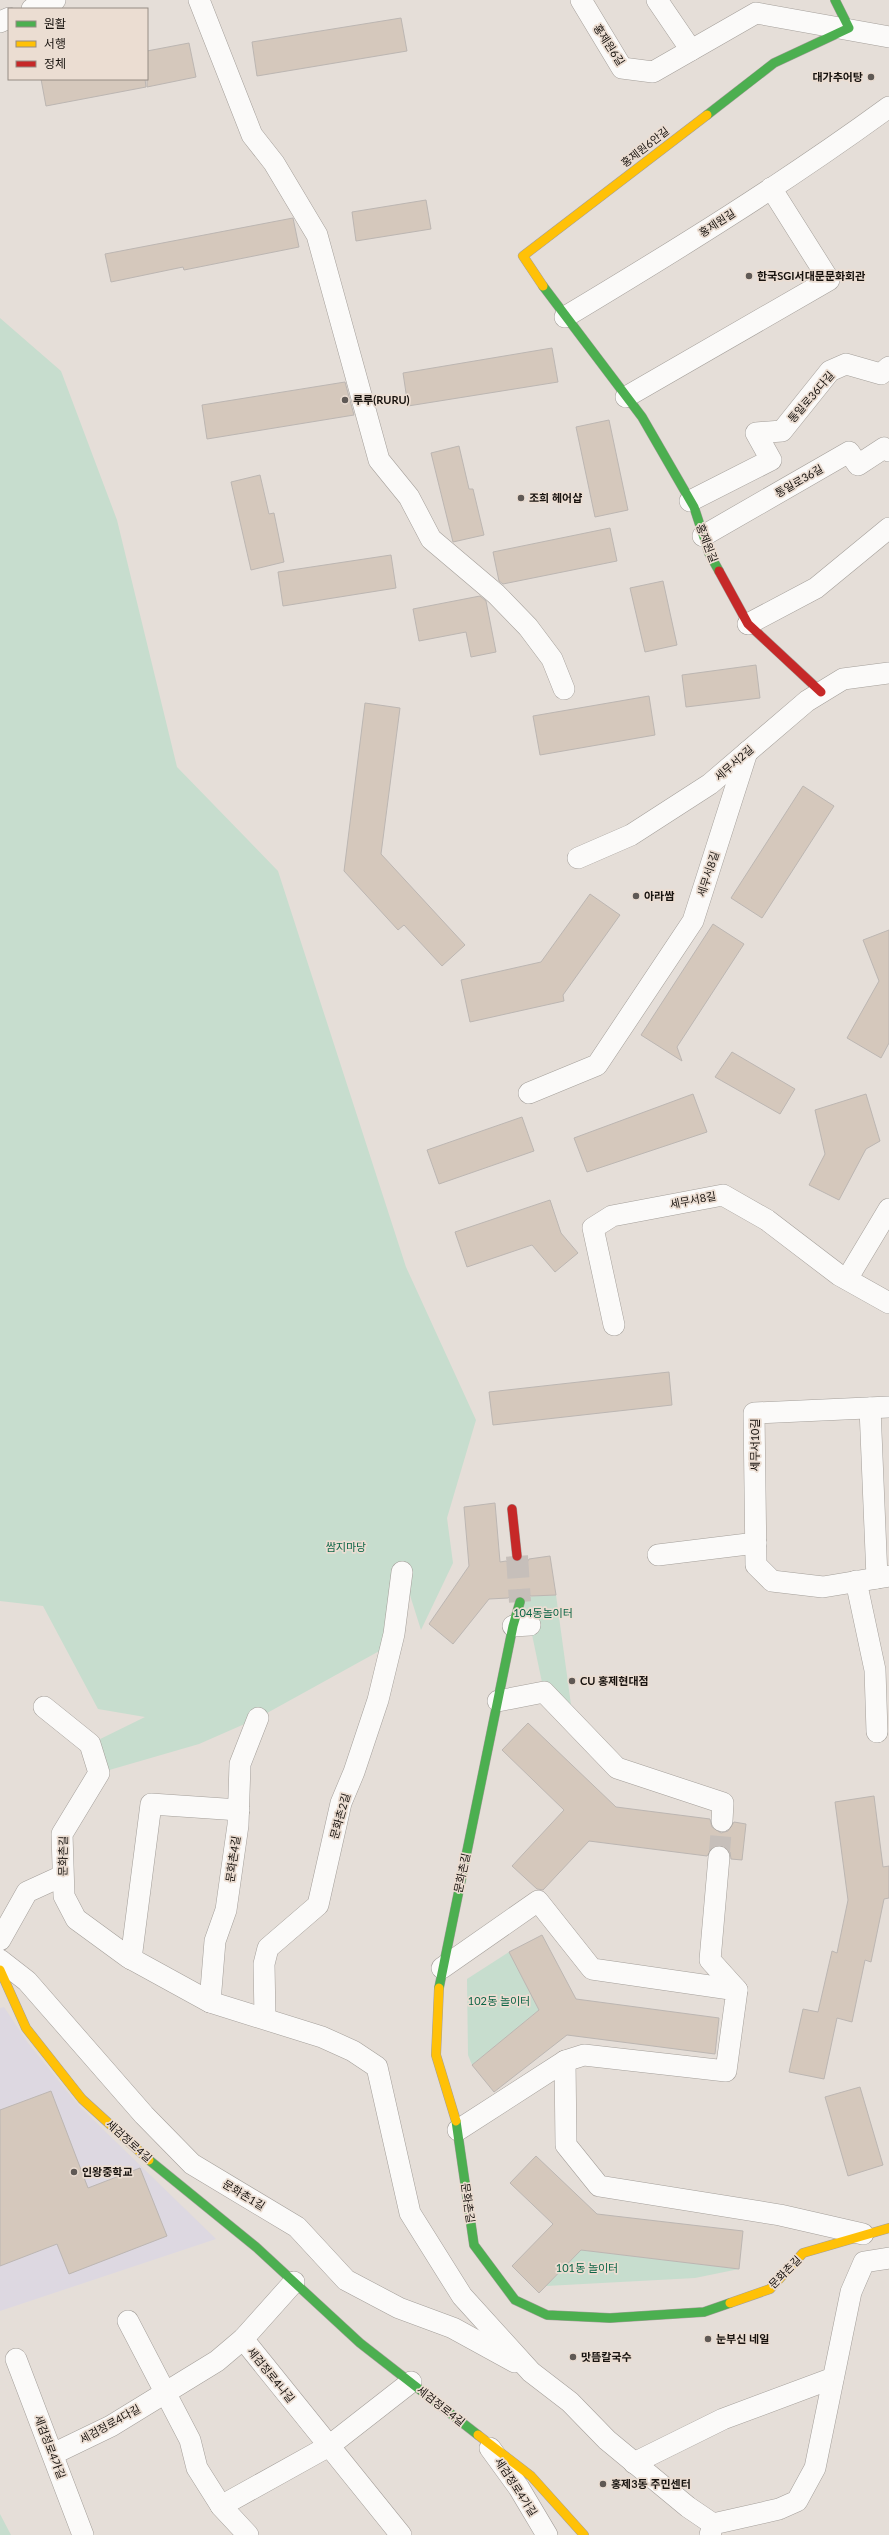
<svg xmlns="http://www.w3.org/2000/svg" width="889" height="2535" viewBox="0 0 889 2535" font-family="Lato,'Noto Sans KR',sans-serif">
	<rect width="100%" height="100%" fill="#e5ded8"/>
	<path fill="#ddd8e1" d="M4,2007L28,2043L79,2106L216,2239L0,2311V2008Z"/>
	<g fill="#c7ddce">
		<path d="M0,318L61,371L117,520L177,767L278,871L406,1267L476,1420L447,1518L453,1563L421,1630L403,1573L392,1644L258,1718L199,1744L99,1773L90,1744L145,1717L98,1709L43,1606L0,1601Z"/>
		<path d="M556,1595L572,1712L544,1692L530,1625L521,1597Z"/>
		<path d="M509,1952L539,2010L472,2065L468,2055L467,1979Z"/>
		<path d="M581,2250L739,2269L695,2278L546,2286Z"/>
		<path d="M0,2514L11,2535H0Z"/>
	</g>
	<g fill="#d5c8bc" stroke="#bcb6b2">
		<path d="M401,18L407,51L257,76L252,42Z"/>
		<path d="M189,43L196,77L147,87V51Z"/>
		<path d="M41,79H145L146,87L46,106Z"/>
		<path d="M426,200L431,229L356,241L352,212Z"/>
		<path d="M293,218L299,247L184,270L183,267L111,282L105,254Z"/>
		<path d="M552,348L558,382L408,406L403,373Z"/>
		<path d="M345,382L354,415L207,439L202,405Z"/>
		<path d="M609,420L628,510L595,517L576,427Z"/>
		<path d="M459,446L469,489H473L484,535L453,542L431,453Z"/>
		<path d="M260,475L269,514L274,513L284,562L251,570L231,482Z"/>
		<path d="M610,528L617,561L503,584L499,581L493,552Z"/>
		<path d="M391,555L396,588L283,606L278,572Z"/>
		<path d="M663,581L677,645L645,652L630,588Z"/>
		<path d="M480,596L486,601L496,652L471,657L466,632L419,641L413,609Z"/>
		<path d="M756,665L760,698L686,707L682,675Z"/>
		<path d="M649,696L655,735L540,755L533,716Z"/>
		<path d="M365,703L400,708L381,854L465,945L442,966L404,925L398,930L344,871Z"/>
		<path d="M803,786L834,806L762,918L731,898Z"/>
		<path d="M590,894L620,915L563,995L564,1001L470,1022L461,980L541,962Z"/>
		<path d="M713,924L744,944L677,1047L682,1061L641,1035Z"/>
		<path d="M889,930V1043L881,1058L847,1038L879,981L863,940Z"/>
		<path d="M732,1052L795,1089L780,1114L715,1077Z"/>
		<path d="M693,1094L707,1132L587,1172L574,1138Z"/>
		<path d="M866,1094L880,1141L866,1149L839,1200L809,1185L825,1154L815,1110Z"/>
		<path d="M522,1117L534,1151L439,1184L427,1150Z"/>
		<path d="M550,1200L561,1233L578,1253L555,1272L532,1245L467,1267L455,1232Z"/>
		<path d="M669,1372L672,1405L493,1425L489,1392Z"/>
		<path d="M495,1503L500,1562L506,1561L512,1567L519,1568L525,1566L529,1559L550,1556L556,1595L531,1596L524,1590H517L508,1598L489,1599L453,1644L429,1624L469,1566L464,1507Z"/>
		<path d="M528,1723L616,1807L710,1819L712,1827L721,1833L728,1831L734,1822L746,1824L742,1860L731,1859L730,1852L720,1845L714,1846L707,1856L589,1841L543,1890L537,1889L512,1866L564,1810L502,1750Z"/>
		<path d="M874,1796L883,1867L889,1866V1898L884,1899L871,1962L865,1960L852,2022L837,2018L824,2079L789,2072L803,2009L818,2012L832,1951L837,1953L848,1900L835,1802Z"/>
		<path d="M542,1935L576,1999L719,2018L715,2054L567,2035L494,2092L472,2065L539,2010L509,1952Z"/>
		<path d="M860,2087L883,2165L848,2176L825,2097Z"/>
		<path d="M51,2091L88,2188L140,2168L167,2236L69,2274L57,2244L0,2266V2110Z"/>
		<path d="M536,2156L597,2214L743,2231L739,2269L581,2250L539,2293L512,2266L553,2224L510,2183Z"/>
	</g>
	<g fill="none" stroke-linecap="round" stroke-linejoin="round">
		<path stroke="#c6bfba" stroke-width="21" stroke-dasharray="21 10" stroke-linecap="butt" d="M719,1857L722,1821"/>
		<path stroke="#c6bfba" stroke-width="22" stroke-dasharray="22 11" stroke-linecap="butt" d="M517,1556L520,1602"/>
		<g stroke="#a49f9a" stroke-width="22">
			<g id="street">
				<path d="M199,0L252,135L274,163L317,235L379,460L409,497L431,539L496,594L528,627L552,659L564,689"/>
				<path d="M581,0L622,68L653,72L756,13L889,37"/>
				<path d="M657,0L691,50"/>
				<path d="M32,9L55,0"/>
				<path d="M0,22L9,18"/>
				<path d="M565,317C675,251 785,183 889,107"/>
				<path d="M626,397L829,280L771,188"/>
				<path d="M690,501L771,460L756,433L782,431L830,371L846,364L881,374L889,367"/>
				<path d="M703,536L849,452L858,465L884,448L889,451"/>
				<path d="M748,624L816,588L889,528"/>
				<path d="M578,858L631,835L710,784L807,701L843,679L889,673"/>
				<path d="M529,1093L597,1065L693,921L747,752"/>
				<path d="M847,1279L889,1209"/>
				<path d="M614,1325L593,1228L612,1216L723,1195L767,1220L839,1275L889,1303"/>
				<path d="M889,1407L754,1413L756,1565L772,1581L823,1587L889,1576"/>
				<path d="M870,1408L877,1578"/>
				<path d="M658,1555L756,1543"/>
				<path d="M856,1581L875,1670L877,1732"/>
				<path d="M513,1626L530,1625"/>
				<path d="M498,1701L544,1692L617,1768L723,1803L722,1821"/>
				<path d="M44,1707L90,1744L99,1773L62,1834L64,1896L76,1919L128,1957L210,2002L322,2037L353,2051L377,2067L410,2213L462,2296L531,2372L570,2402L607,2440L688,2507L713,2524"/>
				<path d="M719,1857L710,1960L737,1990"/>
				<path d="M0,1940L27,1892L62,1876"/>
				<path d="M131,1959L151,1804L239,1810"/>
				<path d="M0,1960L27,1981L144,2115L192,2164L297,2227L346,2280L399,2308L453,2328L515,2362"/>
				<path d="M442,1968L538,1901L592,1969L737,1990L726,2071L584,2055L565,2061"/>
				<path d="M210,2002L215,1941L226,1910L238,1825L240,1764L258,1718"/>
				<path d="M265,2018L264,1964L268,1948L318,1905L341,1803L354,1772L378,1700L394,1634L402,1572"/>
				<path d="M458,2130L565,2061L566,2145L599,2186L780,2215L863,2234"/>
				<path d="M128,2321L190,2440L197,2468L221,2506L248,2535"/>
				<path d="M243,2339L401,2535"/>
				<path d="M16,2359L83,2535"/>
				<path d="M490,2448L519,2488L547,2535"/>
				<path d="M53,2454L111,2426L217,2361L243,2339L294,2282"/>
				<path d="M634,2463L723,2419L833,2378"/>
				<path d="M221,2506L329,2446L411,2382"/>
				<path d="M710,2535L713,2524L779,2509L797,2501L815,2468L851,2292L864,2262L889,2258"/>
			</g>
		</g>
		<g stroke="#a49f9a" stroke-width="10">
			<g id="fast">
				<path d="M707,115L774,63L849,28L835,0"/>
				<path d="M543,286L642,417L694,507L709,553L719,571"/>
				<path d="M439,1988L513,1626L520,1602"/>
				<path d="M456,2121L474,2245L515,2300L547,2315L610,2318L704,2312L730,2303"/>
				<path d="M149,2160L256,2247L360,2343L478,2435"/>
			</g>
		</g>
		<g stroke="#a49f9a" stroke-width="10">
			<g id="slow">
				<path d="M543,286L523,256L707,115"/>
				<path d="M0,1970L26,2028L82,2099L149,2160"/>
				<path d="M439,1988L436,2055L456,2121"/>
				<path d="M730,2303L770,2289L803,2253L889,2228"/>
				<path d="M478,2435L531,2476L584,2535"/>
			</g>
		</g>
		<g stroke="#a49f9a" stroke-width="10">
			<g id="jam">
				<path d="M719,571L748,624L821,692"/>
				<path d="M512,1509L517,1556"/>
			</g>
		</g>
		<use href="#street" stroke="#fbfaf9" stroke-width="21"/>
		<use href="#fast" stroke="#4caf50" stroke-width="9"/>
		<use href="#slow" stroke="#ffc107" stroke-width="9"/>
		<use href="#jam" stroke="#c62828" stroke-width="9"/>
	</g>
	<g fill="#5f5955" stroke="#ebddd2" stroke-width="1.5">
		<circle cx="871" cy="77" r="4"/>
		<circle cx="749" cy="276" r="4"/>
		<circle cx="345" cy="400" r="4"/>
		<circle cx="521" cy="498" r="4"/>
		<circle cx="636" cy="896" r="4"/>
		<circle cx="572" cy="1681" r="4"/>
		<circle cx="74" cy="2172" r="4"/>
		<circle cx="708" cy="2339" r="4"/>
		<circle cx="573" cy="2357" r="4"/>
		<circle cx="603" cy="2484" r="4"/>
	</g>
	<g text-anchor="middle" stroke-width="3.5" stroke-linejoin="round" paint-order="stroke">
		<g font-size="11" fill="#17120e" stroke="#ebddd2">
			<text transform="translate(609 45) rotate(57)" y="4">홍제원6길</text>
			<text transform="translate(645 147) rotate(-38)" y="4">홍제원6안길</text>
			<text transform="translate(717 223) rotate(-33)" y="4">홍제원길</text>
			<text transform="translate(811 397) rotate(-49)" y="4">통일로36다길</text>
			<text transform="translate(799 481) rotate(-30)" y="4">통일로36길</text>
			<text transform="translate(707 543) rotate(69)" y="4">홍제원길</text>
			<text transform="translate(734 763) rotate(-41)" y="4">세무서2길</text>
			<text transform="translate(708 874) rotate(-72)" y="4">세무서8길</text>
			<text transform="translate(693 1200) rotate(-11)" y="4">세무서8길</text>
			<text transform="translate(755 1445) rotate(-90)" y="4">세무서10길</text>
			<text transform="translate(340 1816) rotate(-74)" y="4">문화촌2길</text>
			<text transform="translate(63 1856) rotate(-89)" y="4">문화촌길</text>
			<text transform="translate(233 1859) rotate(-82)" y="4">문화촌4길</text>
			<text transform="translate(462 1873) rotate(-78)" y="4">문화촌길</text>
			<text transform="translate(129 2141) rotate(42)" y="4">세검정로4길</text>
			<text transform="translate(244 2195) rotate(31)" y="4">문화촌1길</text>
			<text transform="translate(468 2203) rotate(82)" y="4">문화촌길</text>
			<text transform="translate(785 2272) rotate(-45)" y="4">문화촌길</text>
			<text transform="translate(271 2375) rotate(51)" y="4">세검정로4나길</text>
			<text transform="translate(441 2406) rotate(38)" y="4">세검정로4길</text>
			<text transform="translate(110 2424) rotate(-29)" y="4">세검정로4다길</text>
			<text transform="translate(50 2447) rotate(69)" y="4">세검정로4가길</text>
			<text transform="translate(516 2487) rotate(57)" y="4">세검정로4가길</text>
		</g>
		<g font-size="11" font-weight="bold" fill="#17120e" stroke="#ebddd2" text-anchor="start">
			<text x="863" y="81" text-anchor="end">대가추어탕</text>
			<text x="757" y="280">한국SGI서대문문화회관</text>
			<text x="353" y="404">루루(RURU)</text>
			<text x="529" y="502">조희 헤어샵</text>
			<text x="644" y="900">아라쌈</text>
			<text x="580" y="1685">CU 홍제현대점</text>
			<text x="82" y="2176">인왕중학교</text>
			<text x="716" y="2343">눈부신 네일</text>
			<text x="581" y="2361">맛뜸칼국수</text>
			<text x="611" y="2488">홍제3동 주민센터</text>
		</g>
		<g font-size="11" fill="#0c6546" stroke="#ebddd2">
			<text x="346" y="1551">쌈지마당</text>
			<text x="543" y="1617">104동놀이터</text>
			<text x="499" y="2005">102동 놀이터</text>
			<text x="587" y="2272">101동 놀이터</text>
		</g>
	</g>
	<rect x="8" y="8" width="140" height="72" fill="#ebddd2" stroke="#968c84"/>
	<rect x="16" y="21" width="20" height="6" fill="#4caf50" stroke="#968c84"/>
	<text x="44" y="28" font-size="12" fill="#17120e">원활</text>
	<rect x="16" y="41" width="20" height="6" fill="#ffc107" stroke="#968c84"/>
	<text x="44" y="48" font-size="12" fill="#17120e">서행</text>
	<rect x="16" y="61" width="20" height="6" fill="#c62828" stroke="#968c84"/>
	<text x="44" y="68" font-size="12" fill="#17120e">정체</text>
</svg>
